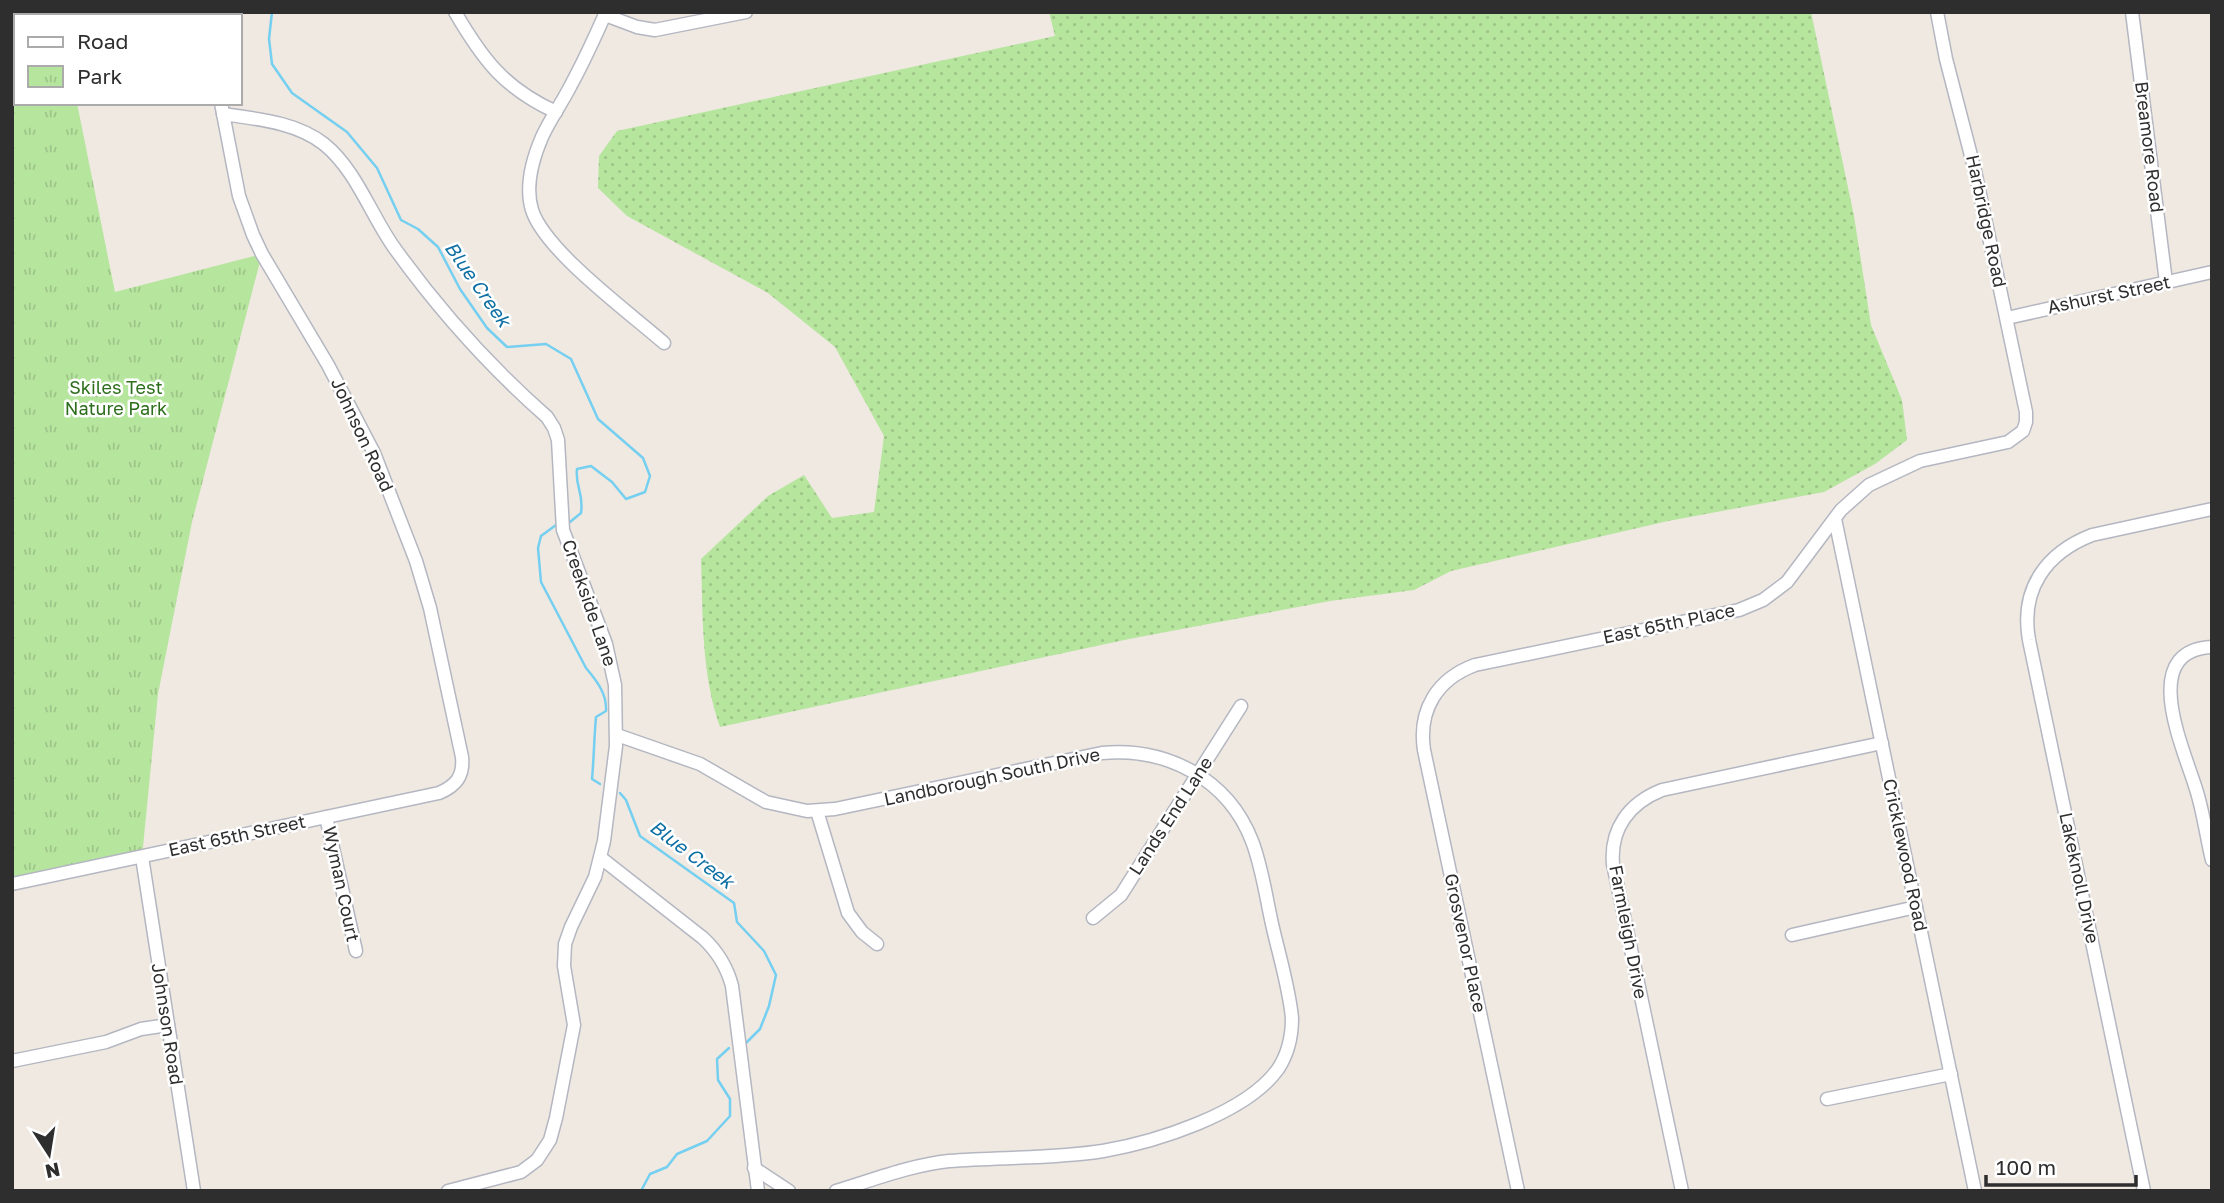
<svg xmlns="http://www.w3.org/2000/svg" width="2224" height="1203" viewBox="0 0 2224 1203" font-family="'Golos Text',sans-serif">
	<defs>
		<pattern id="grass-dots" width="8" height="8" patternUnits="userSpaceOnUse" patternTransform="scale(1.75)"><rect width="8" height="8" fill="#b6e59e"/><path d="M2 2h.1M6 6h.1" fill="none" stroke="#9dc588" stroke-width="1.8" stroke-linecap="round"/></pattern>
		<pattern id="park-tufts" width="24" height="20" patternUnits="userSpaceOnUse" patternTransform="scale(1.75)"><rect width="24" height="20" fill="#b6e59e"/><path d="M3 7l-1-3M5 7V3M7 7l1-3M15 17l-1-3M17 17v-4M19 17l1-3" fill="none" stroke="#9dc588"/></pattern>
	</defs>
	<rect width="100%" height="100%" fill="#efe9e1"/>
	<path fill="url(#grass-dots)" d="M1049,12H1811L1854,216L1871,325L1902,400L1907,440L1875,464L1824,492L1668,521L1451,571L1414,590L1330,601L1129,639L720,727C701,673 703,615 701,559L768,496L804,475L832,518L874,512L884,436L835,347L768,293L627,216L598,188L599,156L617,131L1055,36Z"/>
	<path fill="url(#park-tufts)" d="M12,12H59L60,16H16V103H77L115,292L262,254L192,522L158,694L142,857L12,884Z"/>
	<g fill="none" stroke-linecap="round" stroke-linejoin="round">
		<g stroke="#75cff0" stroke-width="2.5">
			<path d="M272,12L269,39L272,64L292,93L347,132L377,168L401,220L418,229L438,247L460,289L487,328L507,347L546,344L571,359L598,419L643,458L650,476L645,492L626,499L612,482L591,466L577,469C575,488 584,492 581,513L570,522"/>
			<path d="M556,525L541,536L538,548L541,582L586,668C597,681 607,694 606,711L596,717C594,738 594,758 592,779L600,784"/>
			<path d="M620,793L626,800L640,836L734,903L737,922L764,951L776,975L769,1006L760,1029L746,1043"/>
			<path d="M641,1191L650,1174L667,1167L677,1154L707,1141L730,1116V1099L718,1080L717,1059L729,1048"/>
		</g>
		<g stroke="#b4b7c1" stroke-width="15">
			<g id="minor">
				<path d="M201,12L202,16"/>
				<path d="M455,12C483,60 504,88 556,112"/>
				<path d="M606,12C595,37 584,61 571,85C562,103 550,119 542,137C533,158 525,187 532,210C545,251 630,313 664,343"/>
				<path d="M2132,12L2166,282"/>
				<path d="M605,15L637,27L655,30L746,12"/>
				<path d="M223,114C257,119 296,122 324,144C356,170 370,213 393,246C438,309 489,366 547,417L554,428L558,440L563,530L606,644L615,685L616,746L604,841L595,877L571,927L565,944L564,966L574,1025L556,1118L550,1140L537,1160L521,1172L448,1191"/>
				<path d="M2007,318L2212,272"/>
				<path d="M1835,519L1975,1191"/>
				<path d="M2212,647C2138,650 2183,747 2195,786C2203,809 2206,835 2212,860"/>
				<path d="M617,735L700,764L766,802L807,811L835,809L1102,753C1167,747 1228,779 1252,841C1262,867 1266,897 1272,924C1279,955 1289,987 1292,1018C1292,1036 1288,1054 1278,1069C1246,1114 1155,1142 1103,1151C1052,1159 1000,1157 949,1161C911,1165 873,1180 836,1191"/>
				<path d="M817,811L848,913L862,932L877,944"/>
				<path d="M326,817L356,951"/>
				<path d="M142,857L194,1191"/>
				<path d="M601,858L703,938C718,952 727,967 732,986L758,1191"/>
				<path d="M12,884L439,793C456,786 464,776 462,757L430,608L416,561L374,453L328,365L262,254L253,235L239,196L221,103"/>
				<path d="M1093,918L1121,895L1241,706"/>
				<path d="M1792,935L1916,907"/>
				<path d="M12,1061L106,1042L141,1029L168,1025"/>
				<path d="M1827,1099L1951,1074"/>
				<path d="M754,1168L789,1191"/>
				<path d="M1518,1191L1424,750C1418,710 1437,679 1475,665L1739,610L1763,600L1787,582L1841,510L1869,485L1920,461L2008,442L2023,431L2026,422V412L1975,171L1946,59L1937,12"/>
				<path d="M1682,1191L1613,864C1610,829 1629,803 1662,790L1882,743"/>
				<path d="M2144,1191L2029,640C2020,589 2046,553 2092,535L2212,509"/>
			</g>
		</g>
		<use href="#minor" stroke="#fff" stroke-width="12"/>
	</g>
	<g text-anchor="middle" stroke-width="5" stroke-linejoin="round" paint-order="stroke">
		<g font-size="18" fill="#2e2e2e" stroke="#fff">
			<text transform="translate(2149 147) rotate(83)" y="6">Breamore Road</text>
			<text transform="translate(1986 221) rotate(78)" y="6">Harbridge Road</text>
			<text transform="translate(2109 295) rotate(-12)" y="6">Ashurst Street</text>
			<text transform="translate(362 435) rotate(65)" y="6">Johnson Road</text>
			<text transform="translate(589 603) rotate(71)" y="6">Creekside Lane</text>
			<text transform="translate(1669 624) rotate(-12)" y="6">East 65th Place</text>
			<text transform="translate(992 777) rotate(-12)" y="6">Landborough South Drive</text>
			<text transform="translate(1171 816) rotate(-57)" y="6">Lands End Lane</text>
			<text transform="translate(237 836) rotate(-12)" y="6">East 65th Street</text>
			<text transform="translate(1905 855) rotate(78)" y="6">Cricklewood Road</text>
			<text transform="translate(2079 878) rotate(78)" y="6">Lakeknoll Drive</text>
			<text transform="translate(341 884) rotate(78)" y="6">Wyman Court</text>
			<text transform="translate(1628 932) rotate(79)" y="6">Farmleigh Drive</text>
			<text transform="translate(1465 943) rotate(78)" y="6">Grosvenor Place</text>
			<text transform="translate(167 1024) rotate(81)" y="6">Johnson Road</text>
		</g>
		<g font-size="18" fill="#2c6e1b" stroke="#fff">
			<text x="116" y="394">Skiles Test<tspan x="116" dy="21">Nature Park</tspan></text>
		</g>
		<g font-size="19" font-style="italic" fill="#0d6fa3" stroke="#fff">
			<text transform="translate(478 284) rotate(55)" y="7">Blue Creek</text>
			<text transform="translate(692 854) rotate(37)" y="7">Blue Creek</text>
		</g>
	</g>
	<rect width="2224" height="1203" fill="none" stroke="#2e2e2e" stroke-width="28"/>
	<rect x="14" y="14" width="228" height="91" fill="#ffffff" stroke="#ababab" stroke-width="2"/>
	<rect x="28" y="37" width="35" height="10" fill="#ffffff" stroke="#ababab" stroke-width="2"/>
	<text x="77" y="49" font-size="21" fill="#2e2e2e">Road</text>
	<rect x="28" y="66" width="35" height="21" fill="url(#park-tufts)" stroke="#ababab" stroke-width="2"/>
	<text x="77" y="84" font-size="21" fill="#2e2e2e">Park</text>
	<g transform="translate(49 1154) rotate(168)" stroke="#ffffff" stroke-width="5" paint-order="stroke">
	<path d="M0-5L12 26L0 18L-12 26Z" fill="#2e2e2e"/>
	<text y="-10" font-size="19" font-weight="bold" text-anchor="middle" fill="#2e2e2e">N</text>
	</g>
	<path d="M1986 1175v10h150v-10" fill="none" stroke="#2e2e2e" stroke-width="3.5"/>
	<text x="1996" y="1175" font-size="21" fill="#2e2e2e" stroke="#ffffff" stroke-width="5" paint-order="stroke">100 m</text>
</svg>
